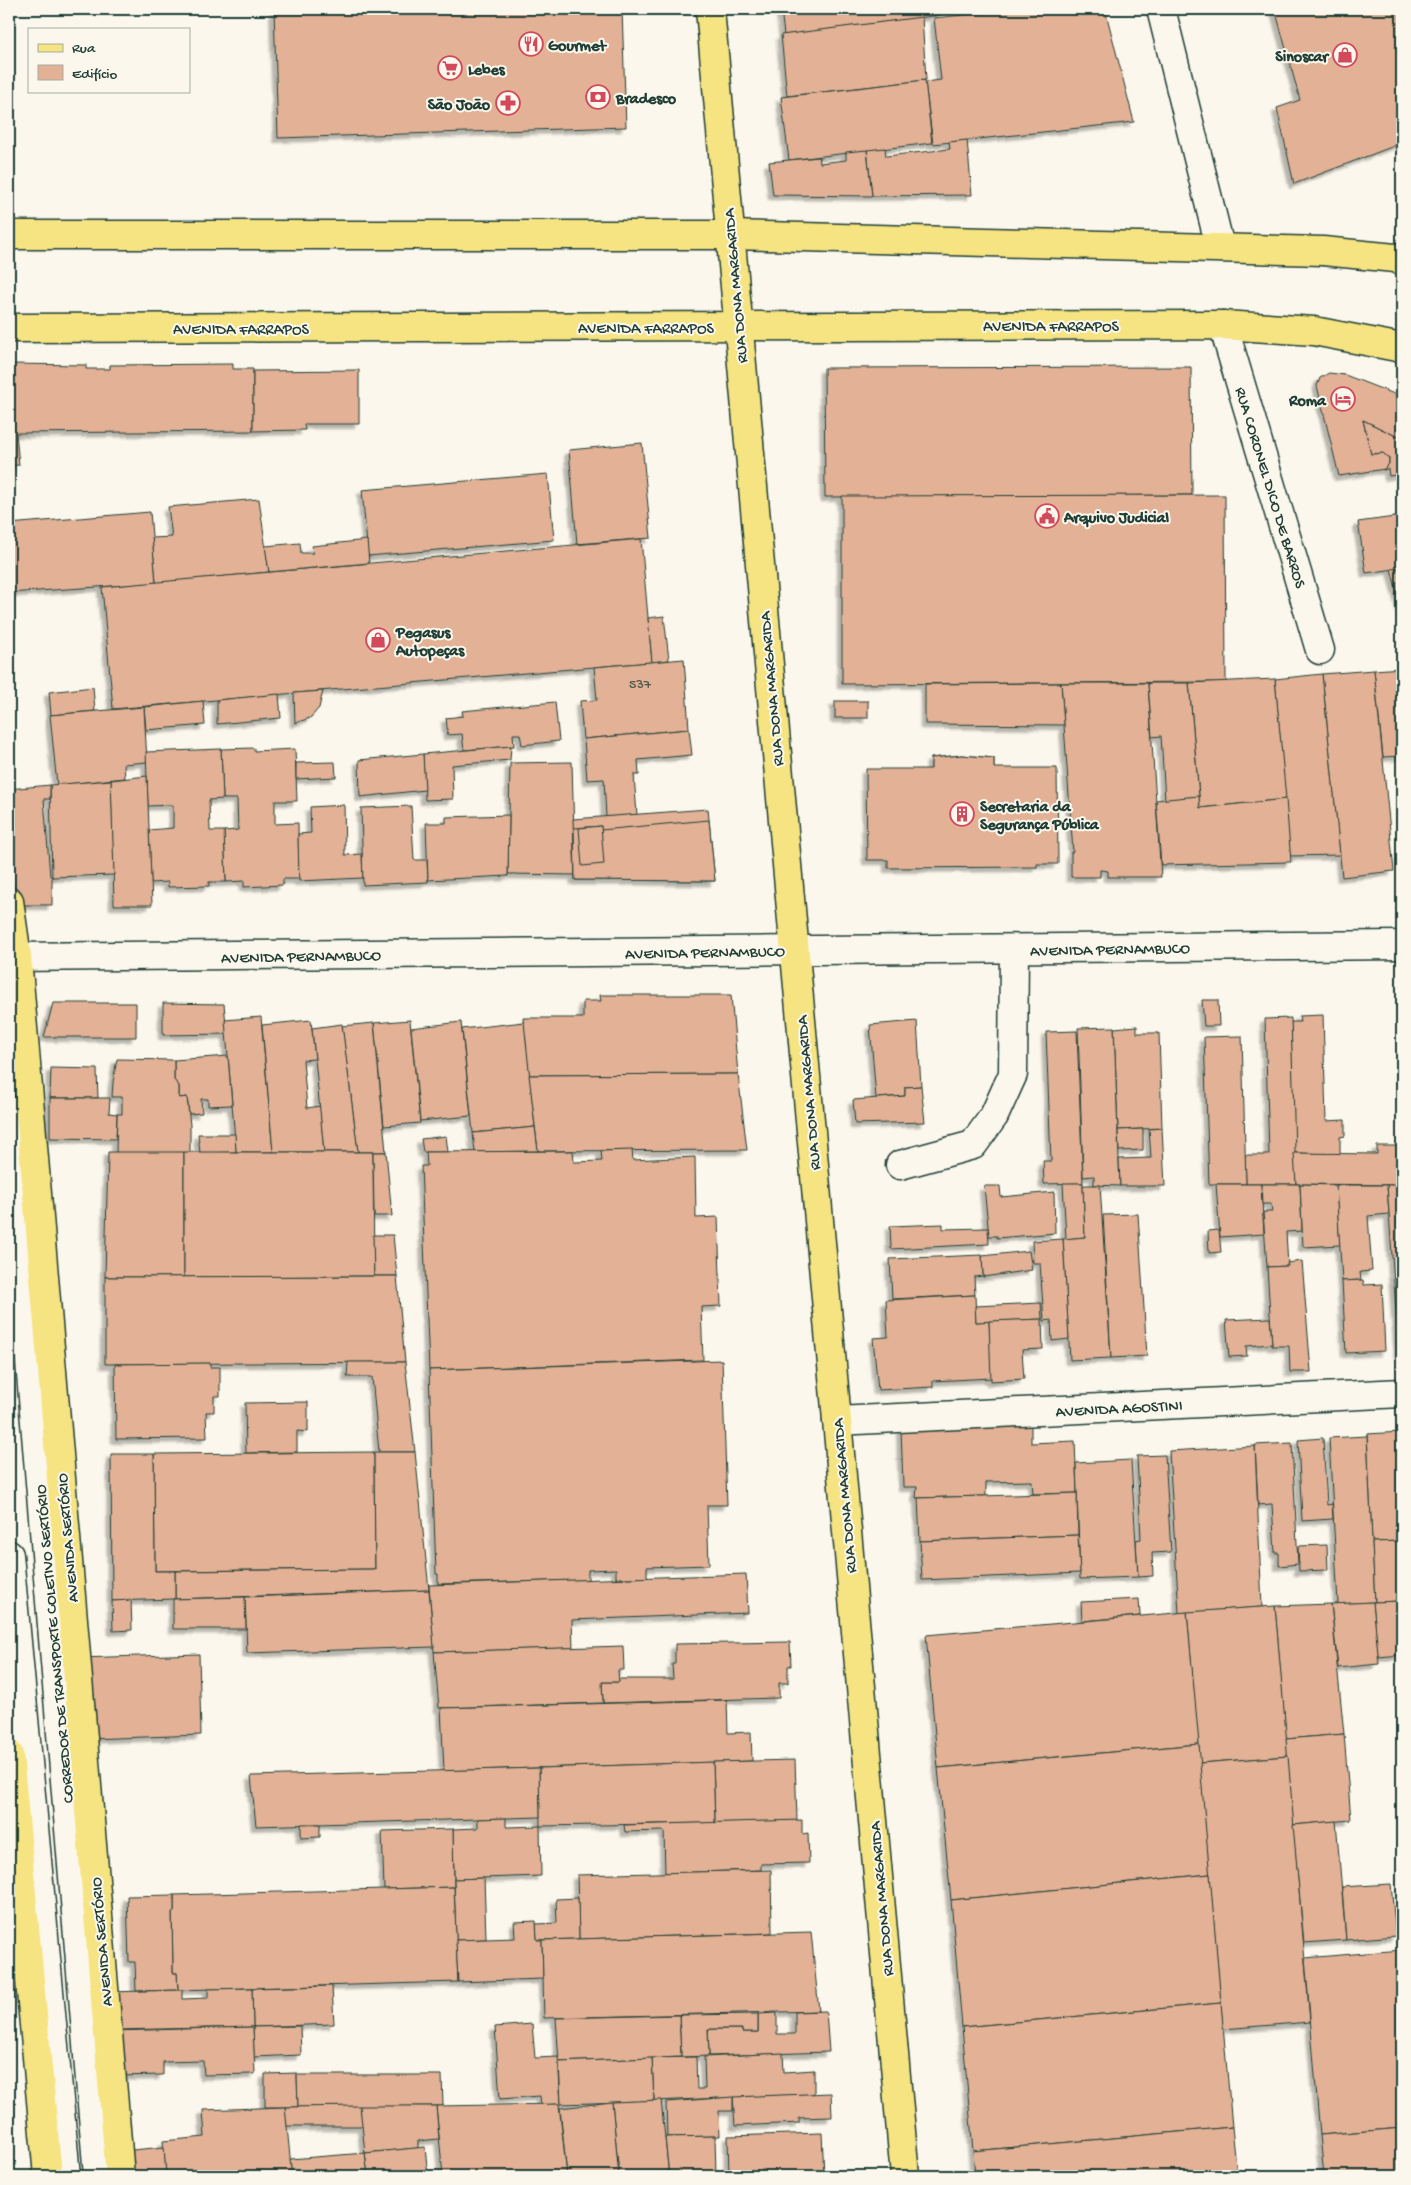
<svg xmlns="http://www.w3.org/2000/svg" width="1411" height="2185" viewBox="0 0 1411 2185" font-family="'Gochi Hand',sans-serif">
	<defs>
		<filter id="shadow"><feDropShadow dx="-4.5" dy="4.5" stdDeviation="1" flood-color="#0004"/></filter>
	</defs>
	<rect width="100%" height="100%" fill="#fbf7ec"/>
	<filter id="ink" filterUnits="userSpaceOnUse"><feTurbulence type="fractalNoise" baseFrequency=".02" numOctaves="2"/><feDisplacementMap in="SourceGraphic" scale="10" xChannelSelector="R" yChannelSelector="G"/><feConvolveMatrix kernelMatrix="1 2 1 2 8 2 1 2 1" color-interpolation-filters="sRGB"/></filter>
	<g filter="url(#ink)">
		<g fill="#e3b195" stroke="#1f3d34" filter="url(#shadow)">
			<path d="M274,9H622L626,127L278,138Z"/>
			<path d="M781,9H941V15L784,35Z"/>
			<path d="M981,9H1105L1134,122L933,144L925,82L941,80L934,18L982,13Z"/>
			<path d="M1275,9H1402V143L1294,184L1277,108L1300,100Z"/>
			<path d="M922,17L926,80L787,96L781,35Z"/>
			<path d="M925,80L932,143L789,160L781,97Z"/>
			<path d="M967,140L972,195L872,196L867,150L885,148L886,156L950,149L949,142Z"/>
			<path d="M867,150L872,196L773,195L769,162L819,157L820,163L846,160V152Z"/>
			<path d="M9,364L86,365V369H110V365L233,364V369H253V431L16,433L19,465L9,466Z"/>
			<path d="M1191,367L1192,495L825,497L824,368Z"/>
			<path d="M359,370V424H304L305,430L253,431V371Z"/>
			<path d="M1329,373L1345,375L1402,397V439L1363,420L1371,454L1383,453L1389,458V464L1385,469L1339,476L1317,386L1320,378Z"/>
			<path d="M1363,420L1402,439V474L1389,476L1388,469L1383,470L1389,464V458L1383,453L1371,454Z"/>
			<path d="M642,443L651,538L577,544L569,450Z"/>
			<path d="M548,474L554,540L368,556L362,490Z"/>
			<path d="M1225,495L1226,682L842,684V496Z"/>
			<path d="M259,499L269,572L156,583L152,538L172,537L168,507Z"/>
			<path d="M150,512L156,583L9,593V524Z"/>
			<path d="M1402,516V568L1366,573L1358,522Z"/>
			<path d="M641,539L652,662L113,709L102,587Z"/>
			<path d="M367,540L369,563L269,572L265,546L300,543L301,553H313L312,546Z"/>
			<path d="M1402,568V611L1391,569Z"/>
			<path d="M664,616L669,660L652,662L648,618Z"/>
			<path d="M684,659L689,729L583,739L580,701L597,700L594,667Z"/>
			<path d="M1402,668V756L1383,757L1374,670Z"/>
			<path d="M1374,670L1394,871L1342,877L1322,674Z"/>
			<path d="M1322,674L1340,855L1290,856L1275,679Z"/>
			<path d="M1275,679L1286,799L1200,808L1189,683Z"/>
			<path d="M1061,683H1148L1161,877H1108V871L1100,870V877H1071V852H1073Z"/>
			<path d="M1061,683L1064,725L925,724V684Z"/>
			<path d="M1148,683H1189L1199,796L1165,800L1161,736L1152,737Z"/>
			<path d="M93,687L95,711L51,715L49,692Z"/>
			<path d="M323,691L319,708L310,718L295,723L294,693Z"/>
			<path d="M279,694L281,718L217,724V700Z"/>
			<path d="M203,701L205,725L146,730L144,707Z"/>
			<rect x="835" y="701" width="33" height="17"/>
			<path d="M555,702L559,741L522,745L520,734H513L514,746L464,750L462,734L448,735L446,718L463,716L462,711Z"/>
			<path d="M144,707L147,762L124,764L125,778L57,785L50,715Z"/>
			<path d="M689,729L692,755L638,760L639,775H634L637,815L606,817L604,779L587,780L584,739Z"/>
			<path d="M511,746L510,760L452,765L453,799L425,800L423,754Z"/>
			<path d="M254,748V751L295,749L297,801H275V824L298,823L299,879H283V885L244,887V881L226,882L224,831L238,830L237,799H223L221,749Z"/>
			<path d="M221,749L223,799L209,800L210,831H224L226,882H209V886L168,887V882L151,883L149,830L173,828V805L148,806L146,752Z"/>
			<path d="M423,754L425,790L360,797L359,760Z"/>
			<path d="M962,755L994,758V815H932L931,758Z"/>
			<path d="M962,755L994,758V768H1057L1058,864H1037V867L888,868V860H867L866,769H931V758Z"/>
			<path d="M335,762L336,777L296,779V763Z"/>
			<path d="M572,762L575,875L508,874L510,763Z"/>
			<path d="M147,776L152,905H114L111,780Z"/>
			<path d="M111,780L114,875L52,877L50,785Z"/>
			<path d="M50,785V799H44L50,876L52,877V905H21L14,898L9,828V789Z"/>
			<path d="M1199,796L1200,808L1286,799L1291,862L1161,865L1156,800Z"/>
			<path d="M344,805L345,855L362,854L363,878L299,881L298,834L311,833L310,807Z"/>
			<path d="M411,806L414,860H427L428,882L363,885L361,808Z"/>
			<path d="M708,809L715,881L575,880L573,819Z"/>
			<path d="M509,815L508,876L428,880L426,823H446V817Z"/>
			<path d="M709,820L715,881L575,880L574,828L601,826V830Z"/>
			<path d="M601,826L604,864L582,866L579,828Z"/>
			<path d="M600,995H731L738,1074L529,1075L523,1018H583V1001H601Z"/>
			<path d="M1202,1000H1218L1219,1026H1204Z"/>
			<path d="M53,1003H136V1037H44Z"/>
			<path d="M163,1003L224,1004L227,1034L163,1035Z"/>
			<path d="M1323,1015L1326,1121L1345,1120V1136L1340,1137V1154L1294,1153L1291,1022H1300L1299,1016Z"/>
			<path d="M261,1017L273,1152H236L225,1020Z"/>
			<path d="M1291,1018L1296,1184H1246L1245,1155H1269L1265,1019Z"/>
			<path d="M311,1020L315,1059L303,1060L307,1108L320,1106L324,1152H273L262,1025Z"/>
			<path d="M410,1020L420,1123L384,1126L374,1023Z"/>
			<path d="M917,1021L921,1086L905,1087V1096L876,1098L870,1025Z"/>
			<path d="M461,1022L471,1116L420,1121L411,1028Z"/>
			<path d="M524,1022L535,1127L473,1133L462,1029Z"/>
			<path d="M374,1023L386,1152H358L342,1026Z"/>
			<path d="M342,1024L358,1152H324L312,1028Z"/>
			<path d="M1137,1026V1033H1159L1162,1128L1118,1130L1114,1028Z"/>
			<path d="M1114,1027L1120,1186L1094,1185V1176L1083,1177L1078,1028Z"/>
			<path d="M1077,1031L1083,1183L1044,1184L1043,1161H1051L1046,1032Z"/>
			<path d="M1242,1036L1246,1184H1209L1204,1037Z"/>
			<path d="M228,1056L232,1105L208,1106V1099H201L202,1113L189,1114L187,1097L179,1098V1086L174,1080V1060Z"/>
			<path d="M117,1059L174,1060V1080L179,1086V1098L187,1097L190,1125V1153H116L117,1114H122V1097H112L113,1082Z"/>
			<path d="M51,1068L97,1069L98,1098H50Z"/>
			<path d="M738,1074L747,1150L538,1151L529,1075Z"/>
			<path d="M921,1086L925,1122L855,1124L853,1100L905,1096V1087Z"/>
			<path d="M50,1098H110L109,1113L117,1114L116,1139L50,1138Z"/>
			<path d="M535,1127L538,1151L475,1152L473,1133Z"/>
			<path d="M1162,1128L1165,1186H1120L1119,1159L1151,1158L1149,1129Z"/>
			<path d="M1143,1129V1150L1119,1151L1118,1130Z"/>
			<path d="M198,1134H235L236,1152L200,1153Z"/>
			<path d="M446,1136L448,1152H423L421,1139Z"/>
			<path d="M1377,1146H1402V1185L1296,1184L1294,1153L1377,1154Z"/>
			<path d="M632,1150L633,1160L695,1157L696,1218L718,1217L721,1306L701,1307L703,1360L429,1370L421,1166H427L426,1152L573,1151L574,1162L602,1161L601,1151Z"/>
			<path d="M108,1152H184V1277H105Z"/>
			<path d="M184,1152H373L374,1276L184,1277Z"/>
			<path d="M373,1152H386L392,1216H374Z"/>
			<path d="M1063,1183H1083L1085,1237L1066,1239Z"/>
			<path d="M1216,1184H1261L1264,1234L1220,1237Z"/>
			<path d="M1261,1184H1300L1302,1231L1286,1232L1288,1266L1267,1267L1263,1212H1272L1271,1204H1262Z"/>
			<path d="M1300,1184L1336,1185L1340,1245L1303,1247Z"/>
			<path d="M1083,1185H1100L1111,1358L1070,1360L1063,1239L1085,1237Z"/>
			<path d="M1336,1185H1387L1389,1214L1368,1216L1372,1271L1360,1272L1361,1280L1342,1281Z"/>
			<path d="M1387,1185H1402V1354H1399Z"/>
			<path d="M984,1186H1000L1001,1197L1054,1192L1055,1233L997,1238V1236H989Z"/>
			<path d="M1138,1214L1147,1356L1111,1358L1103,1215Z"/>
			<path d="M943,1224V1229L988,1228L989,1244L891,1249L890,1226Z"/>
			<path d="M1219,1230L1221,1252L1209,1253L1208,1231Z"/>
			<path d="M373,1235H393L397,1276H374Z"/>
			<path d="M1063,1239L1069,1339L1052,1341L1051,1320L1044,1321L1040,1263H1033L1032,1241Z"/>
			<path d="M1029,1251L1032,1270L983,1277L982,1256Z"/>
			<path d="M982,1255L983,1276L974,1277L975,1295L892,1299L890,1259Z"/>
			<path d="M1302,1261L1311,1372H1290L1289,1346H1272L1267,1267L1288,1266L1287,1263Z"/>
			<path d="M397,1276L405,1362L105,1364V1277Z"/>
			<path d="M1361,1280H1363L1364,1285L1382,1284L1385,1351L1346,1353L1342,1281Z"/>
			<path d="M975,1295L976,1322L989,1321L992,1378L933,1381V1387L878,1390L873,1338L888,1337L886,1300Z"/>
			<path d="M1041,1303L1042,1319L976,1322L975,1306Z"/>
			<path d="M1270,1318L1272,1344L1246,1346L1247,1356L1229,1357L1226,1320Z"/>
			<path d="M1042,1319L1043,1349L1022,1350L1024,1379L991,1381L989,1321Z"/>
			<path d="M722,1360L727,1505H707L709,1565L647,1567V1578H616V1569L588,1570V1580L438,1584V1574H436L429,1370Z"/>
			<path d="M348,1362H405L415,1452H379L372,1377H347Z"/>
			<path d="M210,1363V1367H220V1396H214V1412H206L207,1438L116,1439L115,1364Z"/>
			<path d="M308,1402V1432L297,1431V1452L246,1453L245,1403Z"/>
			<path d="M1031,1425V1443L1075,1441L1077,1493L1033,1494L1032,1481L986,1482V1496L916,1498L917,1487H903L901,1428Z"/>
			<path d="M1402,1432V1541L1372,1542L1367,1434Z"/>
			<path d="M1367,1436L1375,1602L1338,1604L1329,1438Z"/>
			<path d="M1323,1438L1327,1505L1332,1504L1333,1519L1302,1521L1298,1440Z"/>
			<path d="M1292,1443L1298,1564L1279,1566V1553H1275L1272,1504L1258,1505L1255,1445Z"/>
			<path d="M1255,1446L1262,1607L1179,1613L1169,1451Z"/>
			<path d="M374,1452L375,1569L155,1571L154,1454Z"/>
			<path d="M374,1452H415L429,1590L175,1599V1571L375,1569Z"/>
			<path d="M111,1454H154L155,1571H175V1599L112,1601Z"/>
			<path d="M1165,1455L1171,1552L1152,1553L1153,1576L1138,1577L1136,1540L1141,1539L1137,1456Z"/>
			<path d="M1131,1460L1138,1577L1080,1579L1076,1463Z"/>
			<path d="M1077,1493L1078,1535L920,1541L918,1498Z"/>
			<path d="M1078,1535L1080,1573L922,1580L920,1541Z"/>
			<path d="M1402,1541V1601L1375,1602L1372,1542Z"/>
			<path d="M1327,1545L1328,1570L1299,1571L1298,1546Z"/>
			<path d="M746,1574L748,1613L572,1620L573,1648L434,1652L429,1585Z"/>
			<path d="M429,1590L434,1647L247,1653L245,1597Z"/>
			<path d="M245,1597L246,1629H173V1599Z"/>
			<path d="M1139,1599L1140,1616L1082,1621L1081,1602Z"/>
			<path d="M131,1600L132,1630L113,1631L112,1601Z"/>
			<path d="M1402,1601V1655L1378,1657L1373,1602Z"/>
			<path d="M1373,1602L1379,1664L1338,1668L1331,1604Z"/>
			<path d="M1331,1604L1344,1734L1286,1739L1275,1606Z"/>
			<path d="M1275,1606L1288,1756L1200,1763L1187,1612Z"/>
			<path d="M1187,1612L1199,1744L938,1768L926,1635Z"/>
			<path d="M790,1642L791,1666H788V1683H779V1698L603,1703L602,1682H619L618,1679H673L672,1664H675V1644Z"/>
			<path d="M623,1646L624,1670H618L619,1682H602L603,1703L439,1708L434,1652Z"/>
			<path d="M199,1654L201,1735L88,1739L80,1658Z"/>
			<path d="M727,1700L728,1733L751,1732L752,1761L444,1771L441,1708Z"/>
			<path d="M1344,1734L1351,1820L1293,1825L1286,1739Z"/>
			<path d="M1199,1744L1210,1874L951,1900L938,1768Z"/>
			<path d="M1288,1756L1310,2022L1223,2029L1200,1763Z"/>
			<path d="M795,1760L797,1821L715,1823L713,1762Z"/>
			<path d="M713,1762L715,1823L540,1826L539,1768Z"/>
			<path d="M539,1768L540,1817L256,1826L251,1776Z"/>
			<path d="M506,1818V1827L540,1826L541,1876L454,1879L453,1829L478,1828V1819Z"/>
			<path d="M802,1820V1834L808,1833L809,1863L761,1864V1870L665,1873L664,1831L625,1832L624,1825Z"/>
			<path d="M1336,1821L1346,1940L1304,1943L1293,1825Z"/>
			<path d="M301,1824H320V1837L301,1838Z"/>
			<path d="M453,1829L454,1887L384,1889L382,1831Z"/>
			<path d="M771,1870L772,1933L579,1939L577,1875Z"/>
			<path d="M1210,1874L1221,2003L962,2027L951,1900Z"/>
			<path d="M484,1878L486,1939L456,1940L454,1879Z"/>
			<path d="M1391,1884L1396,1936L1346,1940L1342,1887Z"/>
			<path d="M454,1887L458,1982L178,1990L177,1973H173L172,1912H174V1895Z"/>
			<path d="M174,1895V1912H172L173,1973H177L178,1990L136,1991L135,1962H129L127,1896Z"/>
			<path d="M578,1898L579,1939L537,1940L536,1924L557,1923L556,1899Z"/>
			<path d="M536,1921L537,1940H542L543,1979L458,1982L456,1940L515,1938L514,1922Z"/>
			<path d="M811,1932L819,2011L544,2018L542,1940Z"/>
			<path d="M1402,1950V2128L1320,2135L1305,1958Z"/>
			<path d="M332,1986L334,2024L253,2027L252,1988Z"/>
			<path d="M252,1988L253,2027L115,2030L108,1992L182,1990V1999L208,1998V1989Z"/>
			<path d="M1221,2003L1232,2127L973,2151L962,2027Z"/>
			<path d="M826,2011L829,2052L709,2056L708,2029H742V2032H758V2014L777,2013V2034H795V2012Z"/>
			<path d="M758,2014V2032H742V2029H708L709,2056L681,2057L679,2015Z"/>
			<path d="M679,2015L681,2057L559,2062L556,2018Z"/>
			<path d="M532,2024L535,2058L558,2057L561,2104L541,2105L540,2096L500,2099L495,2027Z"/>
			<path d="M300,2026L301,2055L254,2057L253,2027Z"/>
			<path d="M253,2027L255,2074L204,2075L203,2061L163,2062V2075L116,2076L112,2031Z"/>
			<path d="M783,2053L784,2072L814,2070V2094L654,2101L652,2058L696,2057L697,2089H705L704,2057Z"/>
			<path d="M652,2058L654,2101L561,2104L559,2062Z"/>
			<path d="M297,2073L298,2107H265V2074Z"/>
			<path d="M297,2075H442L443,2106L298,2107Z"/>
			<path d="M831,2093L832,2117L799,2118V2123L735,2126L733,2097Z"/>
			<path d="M733,2097V2111H719L720,2136L667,2137L666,2102Z"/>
			<path d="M661,2100L669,2176H619L612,2102Z"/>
			<path d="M612,2102L619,2176H567L560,2108Z"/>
			<path d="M559,2104L567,2176H443L436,2106Z"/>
			<path d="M360,2106L363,2126H286L285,2107Z"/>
			<path d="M360,2106H436L439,2139L418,2141V2148L365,2153Z"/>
			<path d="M285,2107L292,2176H166L163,2141L205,2137L203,2110Z"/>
			<path d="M1232,2127L1237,2176H975L973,2151Z"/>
			<path d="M1402,2128V2176H1324L1320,2135Z"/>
			<path d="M822,2133L824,2176H729L728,2136Z"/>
			<path d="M715,2136L716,2176H669L665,2137Z"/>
			<path d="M164,2147L166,2176H125L122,2151Z"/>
			<path d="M425,2147L428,2176H368L365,2153Z"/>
			<path d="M365,2153L368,2176H292L290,2159Z"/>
		</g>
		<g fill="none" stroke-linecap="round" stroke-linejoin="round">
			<g stroke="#1f3d34" stroke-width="31">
				<g id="minor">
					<path d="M1161,9L1220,247"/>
					<path d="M1223,325L1320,650"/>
					<path d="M9,957L1402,945"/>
					<path d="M9,1111L98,2176"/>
					<path d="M900,1165L973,1145L994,1116L1013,1074L1014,949"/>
					<path d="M837,1421L1402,1393"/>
					<path d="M9,1555L66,2176"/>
				</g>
			</g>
			<g stroke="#1f3d34" stroke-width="31">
				<g id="major">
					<path d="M710,9L905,2176"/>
					<path d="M9,235H729L1323,251L1395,258L1402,261"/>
					<path d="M9,328L1223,325L1314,331L1402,348"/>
					<path d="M9,901L17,957L120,2176"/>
					<path d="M9,1754L48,2176"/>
				</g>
			</g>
			<use href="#minor" stroke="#fbf7ec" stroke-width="28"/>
			<use href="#major" stroke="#f6e381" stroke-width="28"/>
		</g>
	</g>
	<defs>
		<g id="restaurant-ring" transform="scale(1.25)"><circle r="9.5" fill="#fbf7ec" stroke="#d1495b" stroke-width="1.5"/><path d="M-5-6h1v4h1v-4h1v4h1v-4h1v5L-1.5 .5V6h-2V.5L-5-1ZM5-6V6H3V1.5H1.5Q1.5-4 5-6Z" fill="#d1495b"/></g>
		<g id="shop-ring" transform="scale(1.25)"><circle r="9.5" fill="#fbf7ec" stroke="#d1495b" stroke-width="1.5"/><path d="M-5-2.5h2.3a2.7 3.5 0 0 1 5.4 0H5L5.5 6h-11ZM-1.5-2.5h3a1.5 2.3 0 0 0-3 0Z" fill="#d1495b"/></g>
		<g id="supermarket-ring" transform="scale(1.25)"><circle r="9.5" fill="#fbf7ec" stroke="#d1495b" stroke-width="1.5"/><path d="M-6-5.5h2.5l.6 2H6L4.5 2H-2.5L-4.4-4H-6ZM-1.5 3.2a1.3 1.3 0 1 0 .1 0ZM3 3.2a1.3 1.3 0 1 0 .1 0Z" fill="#d1495b"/></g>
		<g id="bank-ring" transform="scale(1.25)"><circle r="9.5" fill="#fbf7ec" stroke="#d1495b" stroke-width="1.5"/><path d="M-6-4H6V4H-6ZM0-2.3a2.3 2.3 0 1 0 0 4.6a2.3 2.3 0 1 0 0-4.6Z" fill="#d1495b"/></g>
		<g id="pharmacy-ring" transform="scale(1.25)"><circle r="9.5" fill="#fbf7ec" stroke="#d1495b" stroke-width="1.5"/><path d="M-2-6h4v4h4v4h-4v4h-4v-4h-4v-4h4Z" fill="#d1495b"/></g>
		<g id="hotel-ring" transform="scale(1.25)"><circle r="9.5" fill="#fbf7ec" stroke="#d1495b" stroke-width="1.5"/><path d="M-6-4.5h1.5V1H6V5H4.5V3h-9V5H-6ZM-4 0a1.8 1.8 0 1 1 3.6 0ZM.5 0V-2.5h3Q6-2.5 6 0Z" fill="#d1495b"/></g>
		<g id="civic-ring" transform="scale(1.25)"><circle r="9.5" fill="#fbf7ec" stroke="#d1495b" stroke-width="1.5"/><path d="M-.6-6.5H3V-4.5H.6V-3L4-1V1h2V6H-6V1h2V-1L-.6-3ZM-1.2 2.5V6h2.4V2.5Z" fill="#d1495b"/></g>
		<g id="building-ring" transform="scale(1.25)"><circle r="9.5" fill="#fbf7ec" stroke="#d1495b" stroke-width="1.5"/><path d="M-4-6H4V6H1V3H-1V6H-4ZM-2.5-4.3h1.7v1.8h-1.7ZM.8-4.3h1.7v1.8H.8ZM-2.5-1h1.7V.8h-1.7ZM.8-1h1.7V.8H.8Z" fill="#d1495b"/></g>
	</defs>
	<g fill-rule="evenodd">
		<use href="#restaurant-ring" x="531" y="44"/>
		<use href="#shop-ring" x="1345" y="55"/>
		<use href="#supermarket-ring" x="450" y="68"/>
		<use href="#bank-ring" x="598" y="97"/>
		<use href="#pharmacy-ring" x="508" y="103"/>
		<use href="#hotel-ring" x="1343" y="399"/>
		<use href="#civic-ring" x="1047" y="516"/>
		<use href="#shop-ring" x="378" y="640"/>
		<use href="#building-ring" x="962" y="814"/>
	</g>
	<g text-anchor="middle" stroke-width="4" stroke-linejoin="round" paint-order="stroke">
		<g font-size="14" fill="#505a4c">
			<text x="640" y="688">537</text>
		</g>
		<g font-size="16" font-weight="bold" fill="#1f3d34" stroke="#fbf7ec" text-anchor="start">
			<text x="548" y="50">Gourmet</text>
			<text x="1328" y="61" text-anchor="end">Sinoscar</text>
			<text x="468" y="74">Lebes</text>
			<text x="616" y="103">Bradesco</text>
			<text x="490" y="109" text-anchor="end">São João</text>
			<text x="1326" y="405" text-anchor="end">Roma</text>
			<text x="1064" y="522">Arquivo Judicial</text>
			<text x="396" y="637">Pegasus<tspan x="396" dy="18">Autopeças</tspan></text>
			<text x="980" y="811">Secretaria da<tspan x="980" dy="18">Segurança Pública</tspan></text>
		</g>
		<g font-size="16" fill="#1f3d34" stroke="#fbf7ec">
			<text transform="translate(734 286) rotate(-95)" y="6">RUA DONA MARGARIDA</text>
			<text x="1051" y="331">AVENIDA FARRAPOS</text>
			<text x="646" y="333">AVENIDA FARRAPOS</text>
			<text x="241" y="334">AVENIDA FARRAPOS</text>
			<text transform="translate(1272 487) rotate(73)" y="6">RUA CORONEL DICO DE BARROS</text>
			<text transform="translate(770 689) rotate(-95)" y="6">RUA DONA MARGARIDA</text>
			<text transform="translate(1110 948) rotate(-1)" y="6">AVENIDA PERNAMBUCO</text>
			<text transform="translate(705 951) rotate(-1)" y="6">AVENIDA PERNAMBUCO</text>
			<text transform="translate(301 955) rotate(-1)" y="6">AVENIDA PERNAMBUCO</text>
			<text transform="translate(807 1093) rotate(-95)" y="6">RUA DONA MARGARIDA</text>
			<text transform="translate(1119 1407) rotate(-3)" y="6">AVENIDA AGOSTINI</text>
			<text transform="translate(843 1496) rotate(-95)" y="6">RUA DONA MARGARIDA</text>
			<text transform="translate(66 1538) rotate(-95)" y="6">AVENIDA SERTÓRIO</text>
			<text transform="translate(53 1644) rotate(-95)" y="6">CORREDOR DE TRANSPORTE COLETIVO SERTÓRIO</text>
			<text transform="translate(880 1899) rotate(-95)" y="6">RUA DONA MARGARIDA</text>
			<text transform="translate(100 1942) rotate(-95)" y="6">AVENIDA SERTÓRIO</text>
		</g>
	</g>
	<rect width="1411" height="2185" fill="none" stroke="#fbf7ec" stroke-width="30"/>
	<rect x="15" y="15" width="1381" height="2155" fill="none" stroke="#1f3d34" stroke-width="2" filter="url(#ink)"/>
	<rect x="28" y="28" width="162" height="65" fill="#fbf7ec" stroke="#a3ada2"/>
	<rect x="38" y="44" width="25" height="8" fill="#f6e381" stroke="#a3ada2"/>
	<text x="72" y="52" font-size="15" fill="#1f3d34">Rua</text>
	<rect x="38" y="65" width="25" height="15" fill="#e3b195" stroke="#a3ada2"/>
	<text x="72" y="78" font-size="15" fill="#1f3d34">Edifício</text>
</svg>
